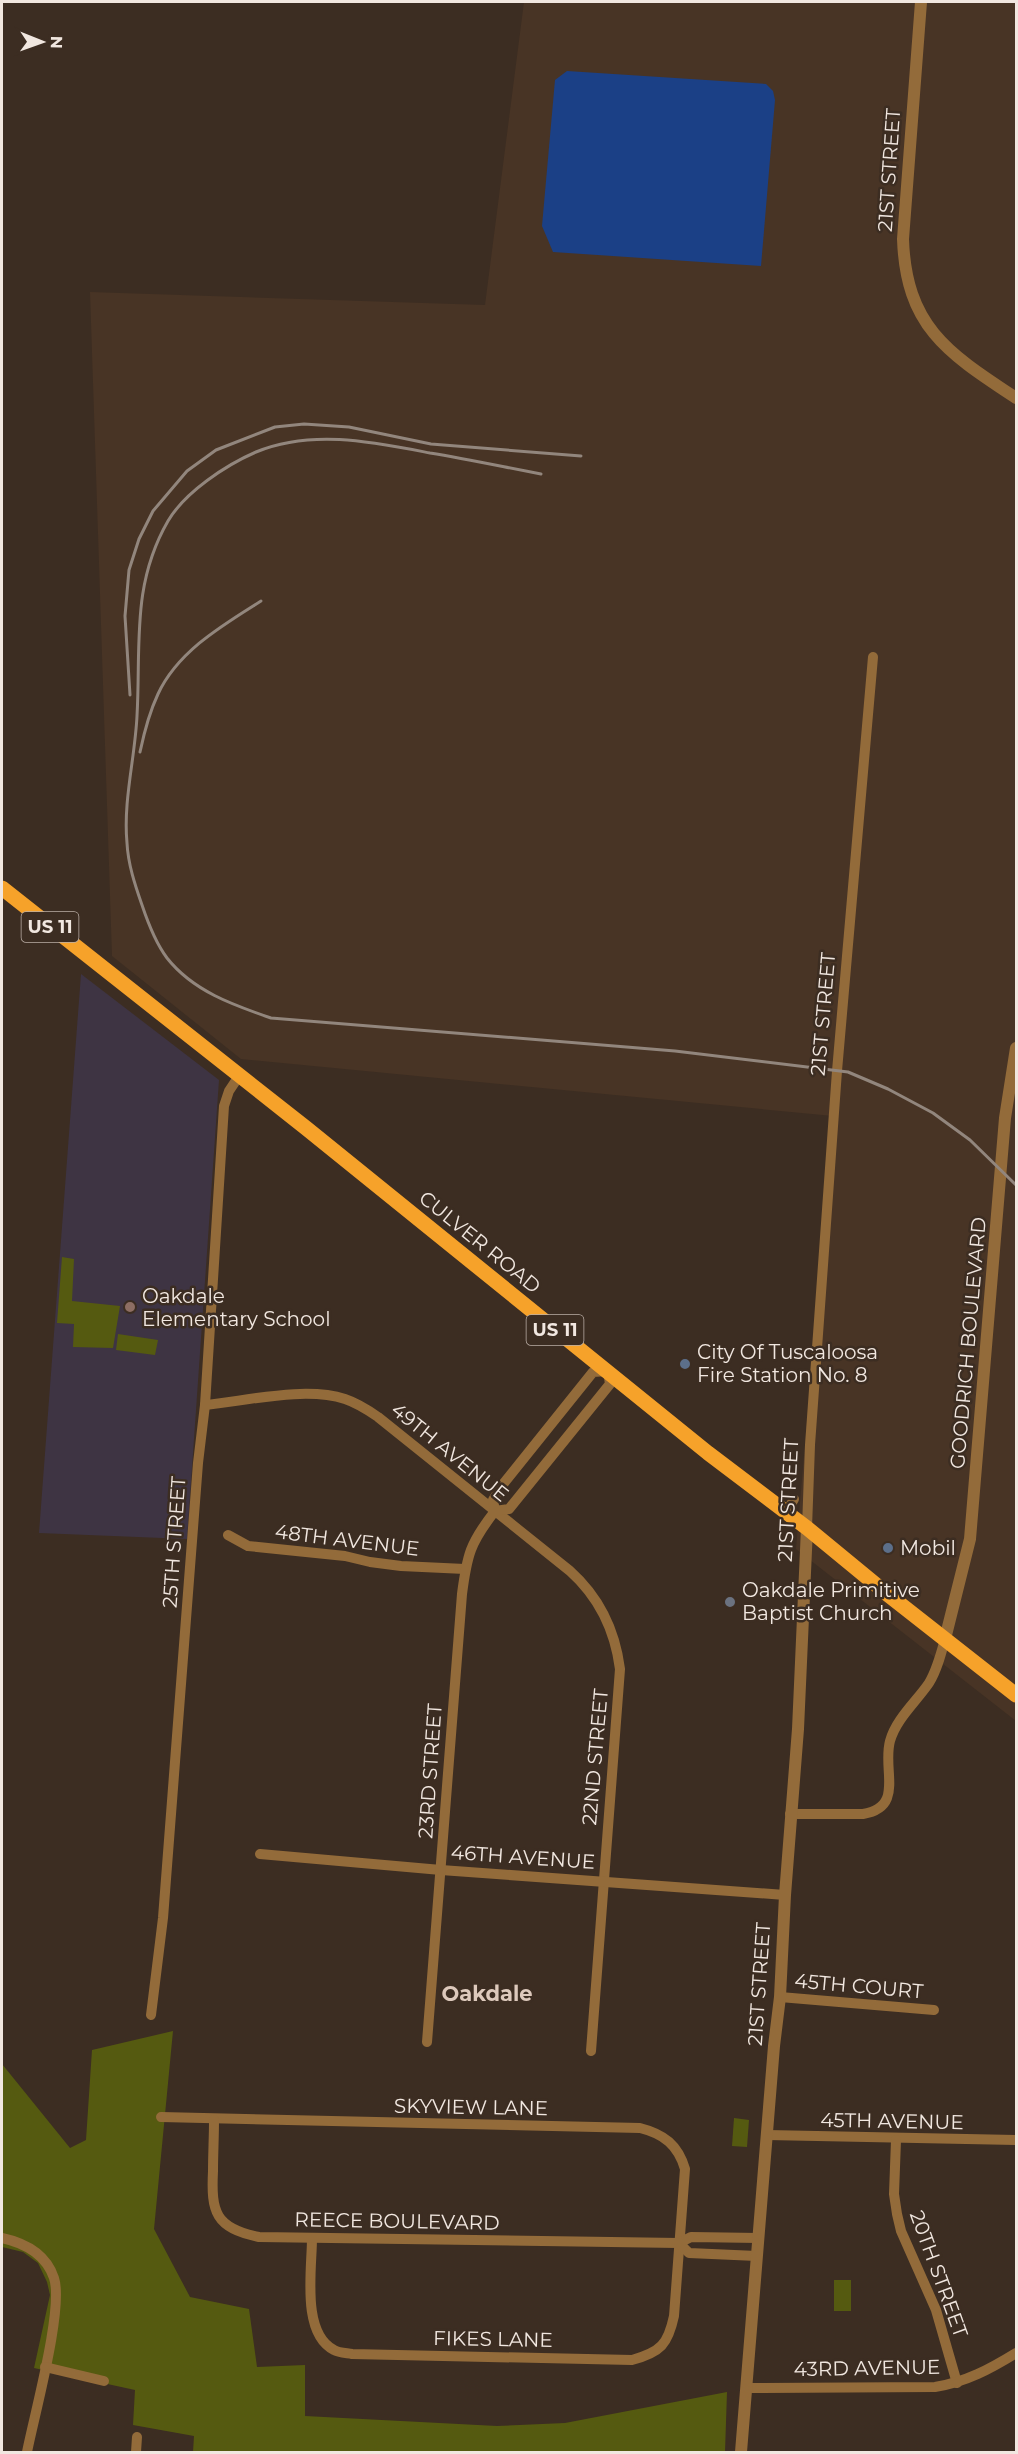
<svg xmlns="http://www.w3.org/2000/svg" width="1018" height="2454" viewBox="0 0 1018 2454" font-family="Montserrat,sans-serif">
	<rect width="100%" height="100%" fill="#3c2d22"/>
	<path fill="#483425" d="M524,2H1016V1721L796,1549L833,1116L241,1059L112,956L90,292L485,305Z"/>
	<path fill="#3e3443" d="M81,974L219,1080L187,1539L39,1533Z"/>
	<g fill="#555a10">
		<path d="M62,1257L74,1259L72,1301L120,1306L113,1348L73,1347L74,1324L57,1323Z"/>
		<path d="M118,1334L158,1340L155,1355L116,1350Z"/>
		<path d="M173,2031L154,2229L190,2297L249,2309L257,2367L305,2365V2416L497,2426L565,2423L727,2392L725,2452H193L194,2436L133,2425L135,2390L34,2368L50,2295L47,2282L38,2263L23,2252L2,2247V2064L70,2148L86,2140L92,2050Z"/>
		<path d="M734,2118L749,2120L747,2147L732,2146Z"/>
		<rect x="834" y="2280" width="17" height="31"/>
	</g>
	<path fill="#1b4086" d="M567,71L766,84L773,91L775,100L761,266L553,252L542,226L555,80Z"/>
	<g fill="none" stroke-linecap="round" stroke-linejoin="round">
		<g stroke="#936b3a" stroke-width="10">
			<path d="M205,1405C246,1401 305,1386 345,1399C357,1403 368,1410 378,1417L570,1571C599,1597 615,1630 620,1669L591,2051"/>
			<path d="M786,1513L794,1499"/>
			<path d="M807,1528L810,1445L837,1071L873,657"/>
			<path d="M228,1535L248,1546L345,1556L370,1562L401,1566L465,1569"/>
			<path d="M790,1814H863C905,1807 882,1770 890,1741C896,1719 916,1702 929,1683C937,1670 941,1654 945,1639"/>
			<path d="M260,1854L441,1870L785,1895"/>
			<path d="M780,1997L934,2010"/>
			<path d="M151,2015L163,1918L198,1463L205,1405L224,1106L229,1091L239,1076"/>
			<path d="M427,2042L462,1594C467,1555 470,1543 495,1511L509,1509L610,1384L608,1371L593,1372L500,1488L493,1500L495,1511"/>
			<path d="M161,2117L640,2128C664,2134 678,2145 685,2169L674,2316C668,2344 661,2352 632,2360L352,2354C347,2353 339,2353 334,2350C301,2333 312,2269 312,2238"/>
			<path d="M214,2120C214,2137 213,2154 213,2171C211,2212 215,2228 259,2237L679,2243L691,2237L759,2238"/>
			<path d="M767,2135L1016,2140"/>
			<path d="M896,2140L894,2194L897,2214L901,2231L936,2310L957,2383"/>
			<path d="M2,2238C25,2243 46,2254 54,2278C64,2308 34,2416 27,2452"/>
			<path d="M679,2243L689,2253L757,2256"/>
			<path d="M45,2367L104,2381"/>
			<path d="M747,2388L935,2387C966,2382 990,2369 1016,2353"/>
			<path d="M136,2452L137,2437"/>
		</g>
		<g stroke="#936b3a" stroke-width="12">
			<path d="M921,2L903,239C906,327 948,353 1016,398"/>
			<path d="M945,1639L970,1539L1005,1118L1016,1048"/>
			<path d="M741,2452L774,2046L780,1997L785,1895L798,1729L807,1528"/>
		</g>
		<path stroke="#f6a22a" stroke-width="15" d="M2,888L306,1128L708,1453L807,1528L886,1593L1016,1695"/>
		<g stroke="#92867d" stroke-width="3">
			<path d="M541,474C504,467 467,459 430,453C373,442 312,429 256,452C226,465 185,492 168,521C131,585 141,646 137,716C135,758 123,801 127,843C128,864 135,885 142,905C148,923 155,942 167,958C193,991 233,1005 271,1018L675,1051L848,1072L888,1089L933,1113L970,1140L1016,1185"/>
			<path d="M130,695L125,616L129,570L139,539L153,511L187,471L216,450L275,427L304,424L349,427L431,444L581,456"/>
			<path d="M140,752C144,733 150,711 158,694C178,651 223,625 261,601"/>
		</g>
	</g>
	<circle fill="#8d6e63" stroke="#3c2d22" stroke-width="2" cx="130" cy="1307" r="6"/>
	<g fill="#5c6f8a" stroke="#3c2d22" stroke-width="2">
		<circle cx="685" cy="1364" r="6"/>
		<circle cx="888" cy="1548" r="6"/>
	</g>
	<circle fill="#6b7280" stroke="#3c2d22" stroke-width="2" cx="730" cy="1602" r="6"/>
	<g text-anchor="middle" stroke-width="5" stroke-linejoin="round" paint-order="stroke">
		<g fill="#3c2d22" stroke="#bbafa7" stroke-width="1.5">
			<rect x="21.5" y="912" width="57" height="30" rx="4.5"/>
			<rect x="526.5" y="1315" width="57" height="30" rx="4.5"/>
		</g>
		<g font-size="18" font-weight="bold" fill="#f1e7e0">
			<text x="50" y="933">US 11</text>
			<text x="555" y="1336">US 11</text>
		</g>
		<g font-size="20" fill="#f1e7e0" stroke="#3c2d22">
			<text transform="translate(889 170) rotate(-86)" y="7">21ST STREET</text>
			<text transform="translate(823 1014) rotate(-85)" y="7">21ST STREET</text>
			<text transform="translate(480 1242) rotate(39)" y="7">CULVER ROAD</text>
			<text transform="translate(968 1343) rotate(-85)" y="7">GOODRICH BOULEVARD</text>
			<text transform="translate(450 1452) rotate(39)" y="7">49TH AVENUE</text>
			<text transform="translate(788 1500) rotate(-87)" y="7">21ST STREET</text>
			<text transform="translate(347 1540) rotate(7)" y="7">48TH AVENUE</text>
			<text transform="translate(174 1542) rotate(-86)" y="7">25TH STREET</text>
			<text transform="translate(595 1757) rotate(-85)" y="7">22ND STREET</text>
			<text transform="translate(430 1771) rotate(-86)" y="7">23RD STREET</text>
			<text transform="translate(523 1857) rotate(4)" y="7">46TH AVENUE</text>
			<text transform="translate(759 1984) rotate(-86)" y="7">21ST STREET</text>
			<text transform="translate(859 1986) rotate(5)" y="7">45TH COURT</text>
			<text transform="translate(471 2107) rotate(1)" y="7">SKYVIEW LANE</text>
			<text transform="translate(892 2121) rotate(1)" y="7">45TH AVENUE</text>
			<text transform="translate(397 2221) rotate(1)" y="7">REECE BOULEVARD</text>
			<text transform="translate(939 2274) rotate(70)" y="7">20TH STREET</text>
			<text transform="translate(493 2339) rotate(1)" y="7">FIKES LANE</text>
			<text transform="translate(867 2368) rotate(-1)" y="7">43RD AVENUE</text>
		</g>
		<g font-size="20" fill="#f1e7e0" stroke="#3c2d22" text-anchor="start">
			<text x="142" y="1303">Oakdale<tspan x="142" dy="23">Elementary School</tspan></text>
			<text x="697" y="1359">City Of Tuscaloosa<tspan x="697" dy="23">Fire Station No. 8</tspan></text>
			<text x="900" y="1555">Mobil</text>
			<text x="742" y="1597">Oakdale Primitive<tspan x="742" dy="23">Baptist Church</tspan></text>
		</g>
		<g font-size="21" font-weight="bold" fill="#ddc9bc" stroke="#3c2d22">
			<text x="487" y="2001">Oakdale</text>
		</g>
	</g>
	<rect width="1018" height="2454" fill="none" stroke="#f1e7e0" stroke-width="6"/>
	<g transform="translate(42 42) rotate(91)" stroke="#3c2d22" stroke-width="4.5" paint-order="stroke">
	<path d="M0-4.5L10 22L0 15L-10 22Z" fill="#f1e7e0"/>
	<text y="-9" font-size="16" font-weight="bold" text-anchor="middle" fill="#f1e7e0">N</text>
	</g>
</svg>
